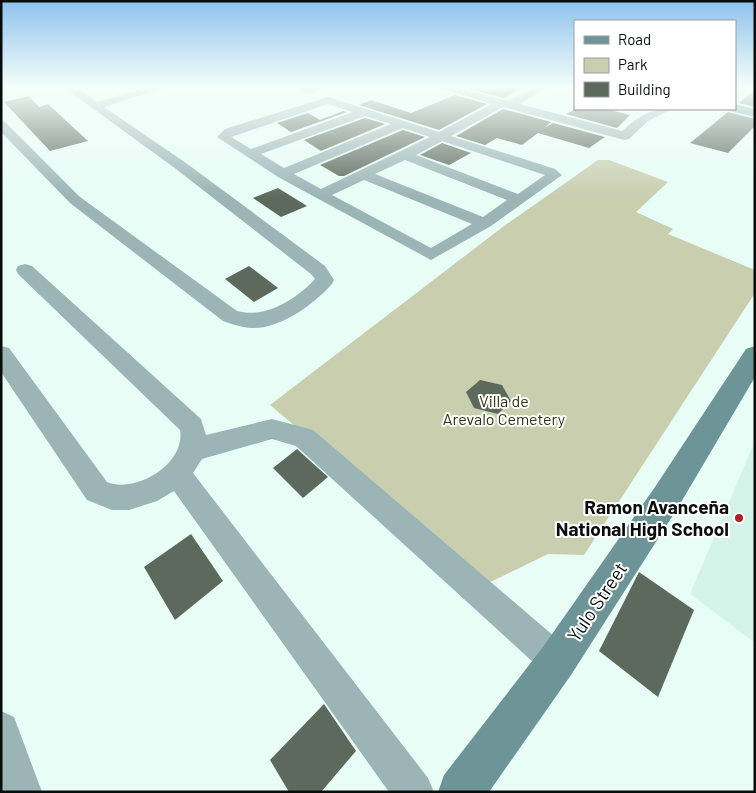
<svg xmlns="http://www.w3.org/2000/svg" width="756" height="793" viewBox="0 0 756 793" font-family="Barlow,sans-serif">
	<rect width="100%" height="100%" fill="#e7fdf5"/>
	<path fill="#d5f4e9" d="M755,441V643L690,594Z"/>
	<path fill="#c9ceaf" d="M598,160H609L668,182L636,212L673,229L668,234L755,270V293L584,555L548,554L484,585L270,405L504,226Z"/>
	<g fill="#5d695c">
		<path d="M475,86H526L504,98L469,89Z"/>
		<path d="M755,90V107L739,103Z"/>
		<path d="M455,95L487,104L439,130L359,105L371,100L411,113Z"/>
		<path d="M29,96L39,107L48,104L88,141L50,151L4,102Z"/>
		<path d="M503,109L551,122L544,128L553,123L605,137L589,148L538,133L522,145L497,138L485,145L456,136Z"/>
		<path d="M576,109H606L630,115L617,128L566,114Z"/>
		<path d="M343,111L347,112L291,132L277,123L308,113L320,120Z"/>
		<path d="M728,112L755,119V126L728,153L690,143Z"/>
		<path d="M365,118L385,124L321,151L304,140Z"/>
		<path d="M403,130L425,137L344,176H339L320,165Z"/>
		<path d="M442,143L471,153L449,165L420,155Z"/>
		<path d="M278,188L307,206L281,217L253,198Z"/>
		<path d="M249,266L278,288L254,302L225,279Z"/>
		<path d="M480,380L502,385L511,401L498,414L474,408L466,392Z"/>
		<path d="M297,449L328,477L303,498L273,468Z"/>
		<path d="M191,534L223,581L175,620L144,567Z"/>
		<path d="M639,572L694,610L658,697L599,651Z"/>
		<path d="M324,704L356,751L321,792H289L270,760Z"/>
	</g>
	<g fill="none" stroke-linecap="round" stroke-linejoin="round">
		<g fill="#9bb4b6" fill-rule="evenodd">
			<path d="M1,86H17L1,92Z"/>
			<path d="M62,86H75L97,102L151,86H169L104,107L186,163L325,266L334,280L332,284C313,305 279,330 250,328C241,327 231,324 223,321L70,203L1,132V121L5,122L80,197L237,311C265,319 297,299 315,279L311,274L176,169Z"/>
			<path d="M290,86H332L309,94Z"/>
			<path d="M433,86H452L508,101L536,86H550L520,104L622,131C638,117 650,108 672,109L648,121L629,139L624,140L503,107L451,136L555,169L562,175L491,226L431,260L278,177L217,137L225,129L328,97L439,132L492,104ZM328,104L353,112L251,149L231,137ZM365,116L391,124L284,168L261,154ZM403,128L430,137L321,189L294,174ZM442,141L545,175L518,194L416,155ZM405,160L507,200L483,217L375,174ZM364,180L472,224L431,248L332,195Z"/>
			<path d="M25,264L32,266L201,419L206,435L272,419L313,430L569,649L574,661L569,673L557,678L545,673L296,446L272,439L202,459L193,473L428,778L434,792H389L174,491L157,501L129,510H112L87,500L1,372V346L9,348L107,482C137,494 186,463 180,430L18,274L16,270L18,266Z"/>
			<path d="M1,711L14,717L42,792H2Z"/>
		</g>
		<g fill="#6d9497" fill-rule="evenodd">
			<path d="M735,104L755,109V117L730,111L729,109H735Z"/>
			<path d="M755,346V377L677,509L571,675L489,792H438L444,775L543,647L655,487L746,349Z"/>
		</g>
	</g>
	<linearGradient id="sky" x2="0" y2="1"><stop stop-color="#8ec2ec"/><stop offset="0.44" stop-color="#f4fefa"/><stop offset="1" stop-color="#f4fefa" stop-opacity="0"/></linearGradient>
	<rect width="756" height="197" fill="url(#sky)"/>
	<circle fill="#b11f26" stroke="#fff" stroke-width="2" cx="739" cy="518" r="5"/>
	<g text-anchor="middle" stroke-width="4" stroke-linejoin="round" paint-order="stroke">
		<g font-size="16" fill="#30330e" stroke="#fff">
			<text x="504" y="407">Villa de<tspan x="504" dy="18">Arevalo Cemetery</tspan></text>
		</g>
		<g font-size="19" font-weight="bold" fill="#060d0b" stroke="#fff" text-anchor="end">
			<text x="729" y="514">Ramon Avanceña<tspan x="729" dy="22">National High School</tspan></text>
		</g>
		<g font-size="19" fill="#060d0b" stroke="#fff">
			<text transform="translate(597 602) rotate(-56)" y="7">Yulo Street</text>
		</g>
	</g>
	<rect width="756" height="793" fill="none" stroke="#060d0b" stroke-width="5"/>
	<rect x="574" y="20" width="162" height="90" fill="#ffffff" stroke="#9b9e9d"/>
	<rect x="584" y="36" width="25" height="8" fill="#6d9497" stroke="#9b9e9d"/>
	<text x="618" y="45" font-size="15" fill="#060d0b">Road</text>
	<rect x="584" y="58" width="25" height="15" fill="#c9ceaf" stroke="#9b9e9d"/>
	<text x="618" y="70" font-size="15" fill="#060d0b">Park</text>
	<rect x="584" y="82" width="25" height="15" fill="#5d695c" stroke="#9b9e9d"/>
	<text x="618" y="95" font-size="15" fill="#060d0b">Building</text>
</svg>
